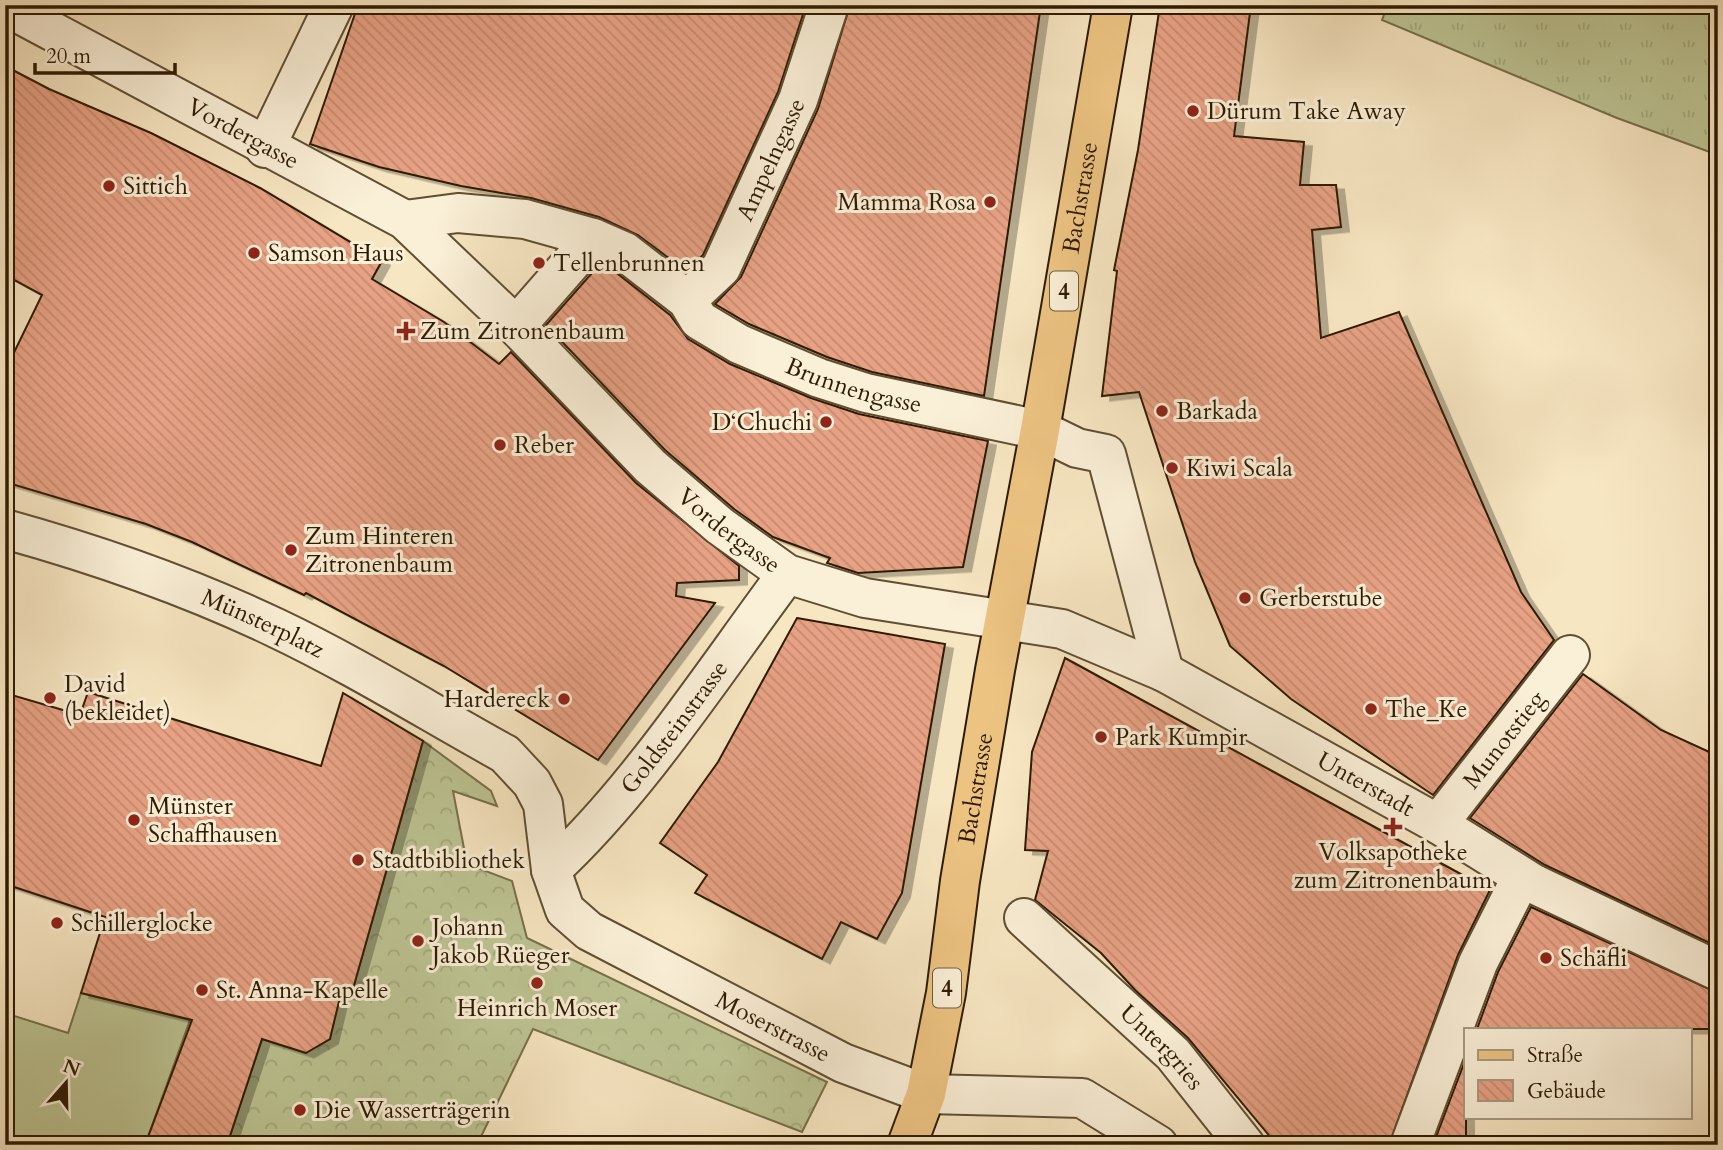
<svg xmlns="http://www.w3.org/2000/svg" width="1723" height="1150" viewBox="0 0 1723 1150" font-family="Cardo,serif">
	<defs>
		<pattern id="grass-tufts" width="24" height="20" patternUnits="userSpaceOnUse" patternTransform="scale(1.75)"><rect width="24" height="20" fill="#bdc493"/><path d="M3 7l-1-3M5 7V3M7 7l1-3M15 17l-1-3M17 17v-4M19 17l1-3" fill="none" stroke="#a3a87d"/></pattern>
		<pattern id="forest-crowns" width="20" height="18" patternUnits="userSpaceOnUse" patternTransform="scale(1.75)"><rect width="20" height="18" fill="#bdc493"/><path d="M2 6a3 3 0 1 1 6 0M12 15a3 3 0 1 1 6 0" fill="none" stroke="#a3a87d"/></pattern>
		<pattern id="building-back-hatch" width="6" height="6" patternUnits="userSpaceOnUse" patternTransform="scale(1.75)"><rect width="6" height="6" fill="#e7a184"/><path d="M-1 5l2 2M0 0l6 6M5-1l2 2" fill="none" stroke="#c68a70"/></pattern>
		<filter id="shadow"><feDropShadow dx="8" dy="4.5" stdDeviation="0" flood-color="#0004"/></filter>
	</defs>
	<rect width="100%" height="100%" fill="#f7e6c2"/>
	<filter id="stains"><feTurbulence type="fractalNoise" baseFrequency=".00286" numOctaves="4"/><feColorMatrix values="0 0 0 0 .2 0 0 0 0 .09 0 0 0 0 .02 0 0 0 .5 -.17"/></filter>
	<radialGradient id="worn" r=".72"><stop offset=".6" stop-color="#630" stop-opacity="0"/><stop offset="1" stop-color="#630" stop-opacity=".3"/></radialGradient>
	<path fill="url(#grass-tufts)" stroke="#76704a" stroke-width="2" d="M1388,5H1718V155L1617,118L1382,20Z"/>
	<path fill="url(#forest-crowns)" stroke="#76704a" stroke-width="2" d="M423,741L491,791L497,806L453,791L467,864L512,881L527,938L827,1082L802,1132L533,1029L477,1145H227L262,1039L306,1053L321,987L351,996Z"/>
	<path fill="#bdc493" stroke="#76704a" stroke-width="2" d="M81,993L190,1020L145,1145H5V1013L68,1033Z"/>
	<g fill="url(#building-back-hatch)" stroke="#2e1b02" stroke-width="2" filter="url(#shadow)">
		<path d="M358,5H806L778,92L703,255L686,271L638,235L599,217L531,198L461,186L379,167L310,144Z"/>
		<path d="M850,5H1041L984,396L872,372L827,357L749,324L715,304L741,277L818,109Z"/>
		<path d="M1160,5H1251L1234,136L1304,142L1300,185H1336L1341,227L1312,230L1321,338L1399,312L1521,592L1554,640L1433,795L1291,699L1230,646L1195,562L1139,392L1102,396L1117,271L1114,270L1138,150Z"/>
		<path d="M5,66L49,89L151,133L260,188L382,261L372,279L444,322L499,364L511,352L636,483L739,566V580L677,583L676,596L715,603L598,760L444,666L306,593L304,595L192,542L146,524L5,482V371L42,295L5,275Z"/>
		<path d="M599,265L614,271L670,315L688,339L730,364L811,398L859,414L988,441L963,567L858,573L827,563L830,558L773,537L734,509L665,450L546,325Z"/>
		<path d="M797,618L945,644L902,893L877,939L841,922L822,959L695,893L707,875L660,843L718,762Z"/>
		<path d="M1065,658L1490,890L1458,955L1389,1145H1277L1188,1038L1136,991L1101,953L1035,900L1048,851L1025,850L1032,752Z"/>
		<path d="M1583,674L1661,730L1718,756V947L1545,865L1470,818Z"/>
		<path d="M88,692L321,766L343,693L423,741L351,996L341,993L330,1039L306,1053L262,1039L227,1145H145L192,1020L81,993L105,917L5,884V693L80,715Z"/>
		<path d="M1531,907L1718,993V1029H1477L1498,972Z"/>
		<path d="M1466,1058V1145H1433Z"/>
	</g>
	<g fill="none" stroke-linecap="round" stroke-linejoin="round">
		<g stroke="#604e32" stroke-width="42">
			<g id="pedestrian">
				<path id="s1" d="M5,6L405,220L516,326L650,466L720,526L787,574L865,598L1062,629L1164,672L1438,824L1534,884L1718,971"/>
				<path d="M265,148L334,5"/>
				<path id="s2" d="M405,220L458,213L525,219L593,238L625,252L687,300L699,320L739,344L819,378L866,393L1040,430L1077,448L1106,454L1164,672"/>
				<path d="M516,326L593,238"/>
				<path id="s3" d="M1438,824L1570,655"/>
				<path id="s4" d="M551,870C638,790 716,669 787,574"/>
				<path id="s5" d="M1024,918L1173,1054L1245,1145"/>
				<path d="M1410,1145L1478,963L1519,882L1534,884"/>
			</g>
		</g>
		<g stroke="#604e32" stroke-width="42">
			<g id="minor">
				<path id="s6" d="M687,300L721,268L798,100L829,5"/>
				<path id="s7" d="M5,529C99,555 188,586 276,628C354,665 429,712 505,754L532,783L543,804L551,870L565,910L589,931L843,1063L926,1094L1082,1098L1158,1145"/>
			</g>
		</g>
		<g stroke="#2e1b02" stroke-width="42">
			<g id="primary">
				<path id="s8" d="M907,1145L926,1094L946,993L960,881L995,670L1040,430L1113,5"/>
			</g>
		</g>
		<use href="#pedestrian" stroke="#faefd7" stroke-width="38"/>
		<use href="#minor" stroke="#faefd7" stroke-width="38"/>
		<use href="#primary" stroke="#ecc381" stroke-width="38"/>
	</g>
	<g fill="#8f2418" stroke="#faefd7" stroke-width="2.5">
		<circle cx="1193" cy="111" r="7"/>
		<circle cx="109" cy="186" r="7"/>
		<circle cx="990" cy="202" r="7"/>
		<circle cx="254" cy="253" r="7"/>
		<circle cx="539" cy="263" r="7"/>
		<path d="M402.5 320.5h7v7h7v7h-7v7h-7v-7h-7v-7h7z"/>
		<circle cx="1162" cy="411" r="7"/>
		<circle cx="826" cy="422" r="7"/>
		<circle cx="500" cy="445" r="7"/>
		<circle cx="1172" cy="468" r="7"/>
		<circle cx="291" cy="550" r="7"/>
		<circle cx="1245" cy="598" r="7"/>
		<circle cx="50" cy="698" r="7"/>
		<circle cx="564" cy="699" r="7"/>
		<circle cx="1371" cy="709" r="7"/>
		<circle cx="1101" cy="737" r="7"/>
		<circle cx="134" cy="820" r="7"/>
		<path d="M1389.5 816.5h7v7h7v7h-7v7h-7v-7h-7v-7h7z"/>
		<circle cx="358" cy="860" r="7"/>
		<circle cx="57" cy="923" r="7"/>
		<circle cx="418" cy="941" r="7"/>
		<circle cx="1546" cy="958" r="7"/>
		<circle cx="537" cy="983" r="7"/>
		<circle cx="202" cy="990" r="7"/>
		<circle cx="300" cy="1110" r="7"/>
	</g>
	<g text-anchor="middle" stroke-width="6" stroke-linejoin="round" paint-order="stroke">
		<g fill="#faefd7" stroke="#6b5b42" stroke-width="2">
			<rect x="1050" y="271.5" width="28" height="39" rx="5"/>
			<rect x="933" y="968.5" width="28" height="39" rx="5"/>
		</g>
		<g font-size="23" font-weight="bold" fill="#2e1b02">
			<text x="1064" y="299">4</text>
			<text x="947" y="996">4</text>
		</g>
		<g font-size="24" fill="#2e1b02" stroke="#faefd7" text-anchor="start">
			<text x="1207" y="119">Dürum Take Away</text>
			<text x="123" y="194">Sittich</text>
			<text x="976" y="210" text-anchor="end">Mamma Rosa</text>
			<text x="268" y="261">Samson Haus</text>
			<text x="553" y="271">Tellenbrunnen</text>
			<text x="420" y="339">Zum Zitronenbaum</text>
			<text x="1176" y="419">Barkada</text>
			<text x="812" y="430" text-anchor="end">D‘Chuchi</text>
			<text x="514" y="453">Reber</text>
			<text x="1186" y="476">Kiwi Scala</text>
			<text x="305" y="544">Zum Hinteren<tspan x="305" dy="28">Zitronenbaum</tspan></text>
			<text x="1259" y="606">Gerberstube</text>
			<text x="64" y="692">David<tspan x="64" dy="28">(bekleidet)</tspan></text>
			<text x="550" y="707" text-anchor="end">Hardereck</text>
			<text x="1385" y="717">The_Ke</text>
			<text x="1115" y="745">Park Kumpir</text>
			<text x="148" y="814">Münster<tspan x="148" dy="28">Schaffhausen</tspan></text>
			<text x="1393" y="860" text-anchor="middle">Volksapotheke<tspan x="1393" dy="28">zum Zitronenbaum</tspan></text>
			<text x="372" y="868">Stadtbibliothek</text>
			<text x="71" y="931">Schillerglocke</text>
			<text x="432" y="935">Johann<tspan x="432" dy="28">Jakob Rüeger</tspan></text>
			<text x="1560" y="966">Schäfli</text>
			<text x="216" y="998">St. Anna-Kapelle</text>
			<text x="537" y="1016" text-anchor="middle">Heinrich Moser</text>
			<text x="314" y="1118">Die Wasserträgerin</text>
		</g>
		<g font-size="24" fill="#2e1b02" stroke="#faefd7">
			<text dy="8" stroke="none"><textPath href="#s1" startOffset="270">Vordergasse</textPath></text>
			<text dy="8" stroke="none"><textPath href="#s6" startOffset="166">Ampelngasse</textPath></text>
			<text dy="8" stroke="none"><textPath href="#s8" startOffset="964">Bachstrasse</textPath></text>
			<text dy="8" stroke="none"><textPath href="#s2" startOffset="497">Brunnengasse</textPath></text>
			<text dy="8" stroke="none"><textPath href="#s1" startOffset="903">Vordergasse</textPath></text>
			<text dy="8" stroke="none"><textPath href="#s7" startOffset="275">Münsterplatz</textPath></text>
			<text dy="8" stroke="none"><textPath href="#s4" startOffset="189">Goldsteinstrasse</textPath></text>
			<text dy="8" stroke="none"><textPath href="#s3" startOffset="107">Munotstieg</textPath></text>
			<text dy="8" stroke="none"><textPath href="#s1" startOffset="1598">Unterstadt</textPath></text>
			<text dy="8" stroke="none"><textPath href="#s8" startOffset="364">Bachstrasse</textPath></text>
			<text dy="8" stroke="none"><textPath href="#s7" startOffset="962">Moserstrasse</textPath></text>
			<text dy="8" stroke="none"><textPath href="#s5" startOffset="189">Untergries</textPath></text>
		</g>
	</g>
	<rect width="1723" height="1150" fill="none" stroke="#f7e6c2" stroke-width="28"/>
	<rect x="7" y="7" width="1709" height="1136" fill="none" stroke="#2e1b02" stroke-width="3.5"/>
	<rect x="14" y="14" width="1695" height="1122" fill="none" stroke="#2e1b02" stroke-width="2"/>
	<rect x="1464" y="1028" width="228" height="91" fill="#faefd7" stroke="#a89a82" stroke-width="2"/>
	<rect x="1478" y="1050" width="35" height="10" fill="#ecc381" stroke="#a89a82" stroke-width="2"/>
	<text x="1527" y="1062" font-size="21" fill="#2e1b02">Straße</text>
	<rect x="1478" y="1080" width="35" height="21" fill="url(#building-back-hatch)" stroke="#a89a82" stroke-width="2"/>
	<text x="1527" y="1098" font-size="21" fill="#2e1b02">Gebäude</text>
	<g transform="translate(66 1083) rotate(20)" stroke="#faefd7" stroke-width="5" paint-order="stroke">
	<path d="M0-5L12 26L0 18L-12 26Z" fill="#2e1b02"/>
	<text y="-10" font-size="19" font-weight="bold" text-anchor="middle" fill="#2e1b02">N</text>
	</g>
	<path d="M35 63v10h140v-10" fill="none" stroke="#2e1b02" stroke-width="3.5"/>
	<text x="46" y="63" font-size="21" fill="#2e1b02" stroke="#faefd7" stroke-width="5" paint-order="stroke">20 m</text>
	<rect width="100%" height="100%" filter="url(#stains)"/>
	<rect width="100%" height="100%" fill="url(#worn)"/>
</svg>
